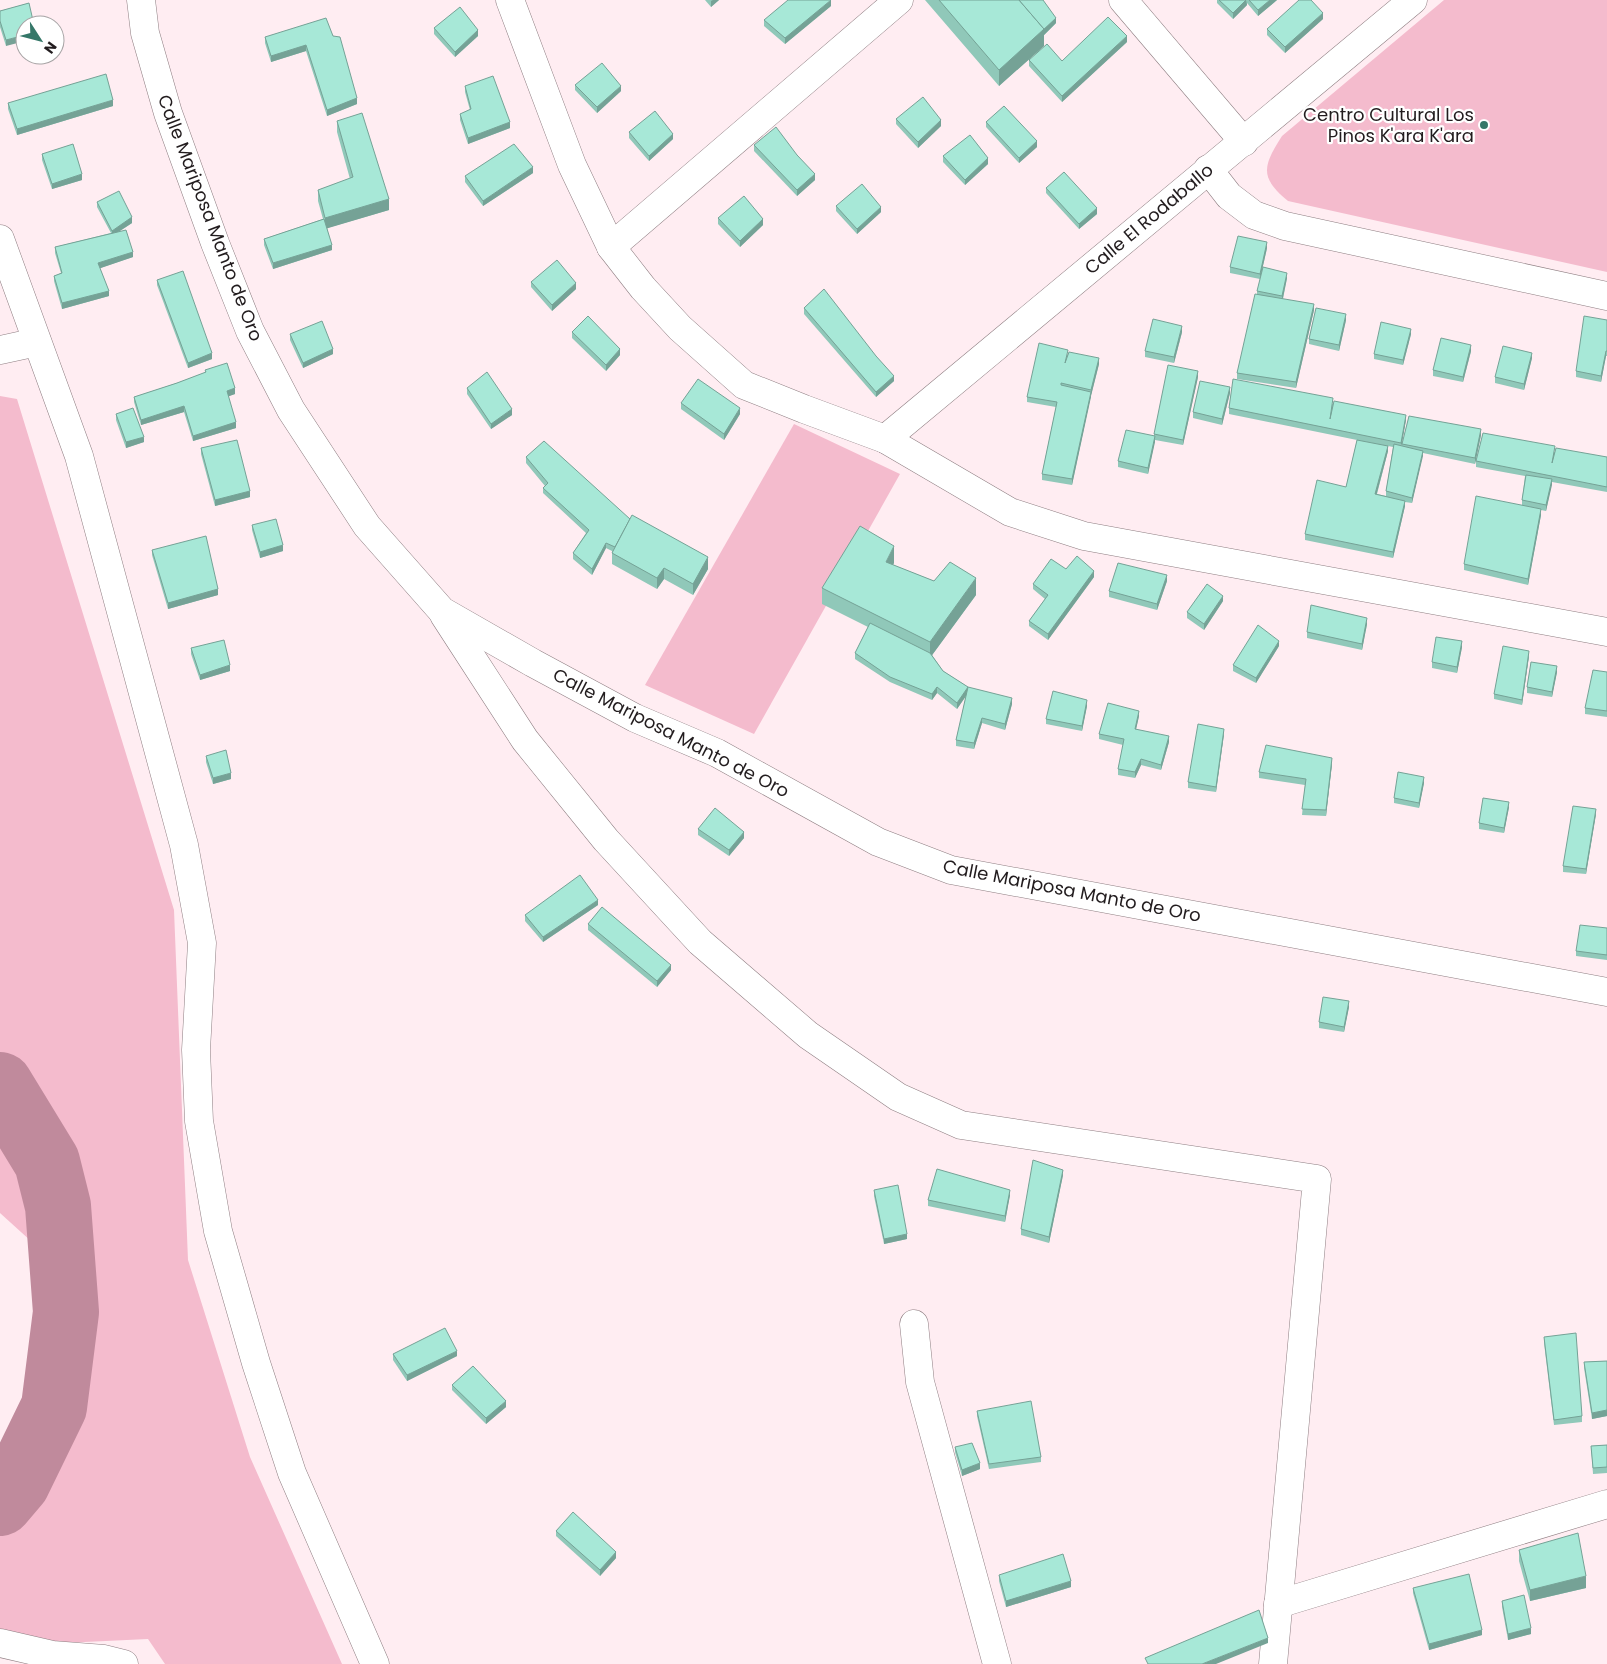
<svg xmlns="http://www.w3.org/2000/svg" width="1607" height="1664" viewBox="0 0 1607 1664" font-family="Poppins,sans-serif">
	<rect width="100%" height="100%" fill="#ffedf2"/>
	<g fill="#f4bbcd">
		<path d="M1444,0H1607V272L1288,201C1259,177 1263,166 1282,136Z"/>
		<path d="M0,396L17,399L174,910L188,1260L250,1457L342,1664H165L148,1639L0,1646V1500L28,1442L40,1348L32,1242L0,1213Z"/>
		<path d="M794,424L900,474L754,734L645,685Z"/>
	</g>
	<g fill="none" stroke-linecap="round" stroke-linejoin="round">
		<path stroke="#c08a9c" stroke-width="66" d="M0,1085L47,1162L58,1206L66,1312L54,1407L17,1483L0,1503"/>
		<g stroke="#8e7e82" stroke-width="29">
			<g id="minor">
				<path d="M141,0L145,33L168,113L215,243L250,331L291,410L367,526L442,611L533,663L635,718L717,753L878,842L951,870L1607,992"/>
				<path d="M510,0L572,165L611,247L643,288L680,328L744,385L804,409L885,439L1010,512L1084,536L1607,632"/>
				<path d="M1123,0L1244,142"/>
				<path d="M1208,169L1229,196L1254,215L1285,226L1607,296"/>
				<path d="M0,239L79,456L184,845L202,943L196,1050L199,1121L218,1231L256,1363L292,1473L375,1664"/>
				<path d="M611,247L899,0"/>
				<path d="M0,350L37,342"/>
				<path d="M885,439L1413,0"/>
				<path d="M444,615L525,740L606,840L700,942L808,1035L898,1097L961,1125L1317,1179L1273,1664"/>
				<path d="M914,1324L920,1382L997,1664"/>
				<path d="M1278,1604L1607,1504"/>
				<path d="M0,1643L52,1655L104,1659L124,1664"/>
			</g>
		</g>
		<use href="#minor" stroke="#fff" stroke-width="28"/>
	</g>
	<g fill="#90c8b9" fill-rule="evenodd">
		<path d="M705,0H719L711,7Z"/>
		<path d="M925,0H1043L1056,23L1044,35V46L999,86Z"/>
		<path d="M1217,0H1277L1258,16L1247,3V5L1233,19L1217,3Z"/>
		<path d="M29,3L6,46L0,27V11Z"/>
		<path d="M831,6L785,44L764,26V20Z"/>
		<path d="M1323,19L1285,53L1267,35V29Z"/>
		<path d="M434,28L478,36L455,57L434,34Z"/>
		<path d="M333,36L357,104L327,116L306,51L271,62L265,43V37Z"/>
		<path d="M1127,42L1062,102L1029,66V60L1062,61Z"/>
		<path d="M575,85L621,91L597,113L575,90Z"/>
		<path d="M465,86L510,128L468,144L460,120V114L470,110L465,92Z"/>
		<path d="M8,103L113,106L17,135L8,109Z"/>
		<path d="M896,119L941,126L918,148L896,124Z"/>
		<path d="M337,121L389,210L327,228L332,250L273,269L264,245V239L323,219L318,201V190L350,179L337,132Z"/>
		<path d="M986,122L1037,147L1019,163L986,127Z"/>
		<path d="M629,132L673,139L649,161L629,138Z"/>
		<path d="M754,145L815,180L797,196L754,151Z"/>
		<path d="M42,154L82,180L52,189L42,160Z"/>
		<path d="M943,156L988,164L965,185L943,162Z"/>
		<path d="M533,173L483,206L465,182V176Z"/>
		<path d="M1046,188L1097,214L1079,229L1046,193Z"/>
		<path d="M97,202L132,223L120,231L133,257L100,268L109,296L62,309L54,281V276L61,273L55,253V247L111,233L97,207Z"/>
		<path d="M836,206L881,212L857,234L836,211Z"/>
		<path d="M718,218L763,225L740,247L718,224Z"/>
		<path d="M1267,248L1260,279L1230,273V267Z"/>
		<path d="M1287,278L1283,299L1314,310L1296,388L1237,379V373L1257,294V291Z"/>
		<path d="M157,280L212,359L188,368L157,285Z"/>
		<path d="M531,282L576,289L552,311L531,287Z"/>
		<path d="M804,308L894,381L876,397L804,314Z"/>
		<path d="M1346,320L1339,351L1309,344V339Z"/>
		<path d="M1607,320V356H1606L1601,382L1576,377V371Z"/>
		<path d="M572,332L620,355L606,371L572,338Z"/>
		<path d="M1182,332L1174,363L1145,357V351Z"/>
		<path d="M290,334L333,354L303,368L290,340Z"/>
		<path d="M1411,334L1403,365L1374,359V354Z"/>
		<path d="M1471,351L1463,382L1433,376V370Z"/>
		<path d="M1068,354L1099,364L1091,395L1072,485L1042,480V474L1056,407L1027,402V397Z"/>
		<path d="M1532,358L1524,390L1495,383V377Z"/>
		<path d="M205,370L235,394L228,396L236,428L193,441L184,412L141,425L134,402V397L177,383L205,373Z"/>
		<path d="M1198,377L1183,445L1155,440L1148,474L1118,467V461L1154,436V434Z"/>
		<path d="M467,388L512,415L491,429L467,394Z"/>
		<path d="M1230,393L1222,425L1193,418V412Z"/>
		<path d="M681,403L740,414L724,440L681,409Z"/>
		<path d="M1333,404L1406,420L1401,446H1402V444L1481,435L1475,464L1423,453L1412,503L1405,502V506L1393,558L1305,540V534L1346,487L1357,440L1229,414V408ZM1388,446L1393,447L1386,491V496L1377,494L1388,451Z"/>
		<path d="M116,414L144,442L126,448L116,420Z"/>
		<path d="M201,448L250,497L215,506L201,454Z"/>
		<path d="M1555,452L1607,457V492L1552,482L1546,511L1541,510V515L1528,585L1464,570V564L1522,505V500L1525,476L1476,467V461Z"/>
		<path d="M526,457L630,519L708,569L693,595L664,579L657,589L612,564V551L606,548L592,575L573,559V553L586,533L543,493V488L545,486L526,463Z"/>
		<path d="M252,525L283,551L260,558L252,530Z"/>
		<path d="M152,550L218,595L168,609L152,555Z"/>
		<path d="M894,563L893,565L934,581L976,595L932,655L943,671L968,687L1012,704L1005,730L982,723L974,749L956,746V740L966,696L957,709L937,693L932,700L890,682L855,659V653L868,627L822,604V588Z"/>
		<path d="M1094,577L1048,640L1029,626V621L1045,599L1033,589V584Z"/>
		<path d="M1167,581L1157,610L1109,597V591Z"/>
		<path d="M1223,601L1204,630L1187,618V612Z"/>
		<path d="M1367,624L1362,650L1307,638V632Z"/>
		<path d="M1279,646L1256,683L1233,671V665Z"/>
		<path d="M1462,647L1457,673L1432,668V662Z"/>
		<path d="M191,648L230,671L200,680L191,654Z"/>
		<path d="M1529,656L1522,705L1494,699V694Z"/>
		<path d="M1557,672L1552,697L1527,693V687Z"/>
		<path d="M1607,672V717L1585,714V708Z"/>
		<path d="M1087,706L1082,731L1046,724V719Z"/>
		<path d="M1139,716L1136,729L1169,742L1161,770L1141,765L1135,778L1118,775V769L1123,745L1099,739V734Z"/>
		<path d="M1224,734L1216,792L1188,788V782Z"/>
		<path d="M206,756L231,779L213,784L206,762Z"/>
		<path d="M1332,764L1326,816L1302,815L1305,785L1259,778V772Z"/>
		<path d="M1424,783L1419,808L1394,803V798Z"/>
		<path d="M1509,807L1504,833L1479,829V823Z"/>
		<path d="M1596,814L1586,874L1563,872V866Z"/>
		<path d="M698,829L744,838L729,856L698,835Z"/>
		<path d="M598,905L543,942L525,921V915Z"/>
		<path d="M588,924L671,970L657,987L588,930Z"/>
		<path d="M1607,928V960L1576,956V951Z"/>
		<path d="M1349,1007L1344,1032L1319,1028V1022Z"/>
		<path d="M1063,1175L1049,1243L1021,1235V1229Z"/>
		<path d="M874,1190L907,1239L884,1244L874,1196Z"/>
		<path d="M1010,1195L1005,1222L928,1206V1200Z"/>
		<path d="M1544,1337L1582,1416V1422L1554,1425L1544,1343Z"/>
		<path d="M393,1354L457,1356L407,1381L393,1360Z"/>
		<path d="M1607,1361V1416L1592,1419L1584,1368V1362Z"/>
		<path d="M452,1385L506,1407L486,1424L452,1390Z"/>
		<path d="M977,1411L1041,1457V1462L989,1469L977,1416Z"/>
		<path d="M1607,1445V1473L1593,1474L1591,1446Z"/>
		<path d="M955,1447L980,1469L962,1476L955,1452Z"/>
		<path d="M556,1531L616,1558L600,1576L556,1536Z"/>
		<path d="M1519,1550L1586,1588L1530,1601L1519,1561Z"/>
		<path d="M999,1575L1071,1587L1006,1607L999,1581Z"/>
		<path d="M1413,1588L1482,1635L1429,1650L1413,1593Z"/>
		<path d="M1502,1601L1531,1634L1508,1640L1502,1607Z"/>
	</g>
	<g fill="#75a296">
		<path d="M713,0H719L711,7V1Z"/>
		<path d="M831,0V6L785,44V38Z"/>
		<path d="M1246,0L1247,5L1233,19V13Z"/>
		<path d="M1270,0H1277L1258,16V10Z"/>
		<path d="M1323,13V19L1285,53V47Z"/>
		<path d="M1056,18V23L1044,35V46L999,86V70Z"/>
		<path d="M478,30V36L455,57V52Z"/>
		<path d="M25,35V41L6,46V40Z"/>
		<path d="M1127,36V42L1062,102V96Z"/>
		<path d="M306,45V51L271,62V56Z"/>
		<path d="M621,86V91L597,113V107Z"/>
		<path d="M357,98V104L327,116V110Z"/>
		<path d="M113,100V106L17,135V129Z"/>
		<path d="M941,120V126L918,148V142Z"/>
		<path d="M510,122V128L468,144V138Z"/>
		<path d="M673,134V139L649,161V156Z"/>
		<path d="M1037,141V147L1019,163V158Z"/>
		<path d="M988,158V164L965,185V180Z"/>
		<path d="M533,167V173L483,206V201Z"/>
		<path d="M82,174V180L52,189V184Z"/>
		<path d="M815,174V180L797,196V190Z"/>
		<path d="M389,199V210L325,229V218Z"/>
		<path d="M881,207V212L857,234V229Z"/>
		<path d="M1097,208V214L1079,229V224Z"/>
		<path d="M132,217V223L112,236V231Z"/>
		<path d="M763,219V225L740,247V241Z"/>
		<path d="M1267,242V248L1260,279V274Z"/>
		<path d="M332,245V250L273,269V263Z"/>
		<path d="M133,252V257L98,269V263Z"/>
		<path d="M1287,273V278L1282,302V296Z"/>
		<path d="M576,283V289L552,311V305Z"/>
		<path d="M109,291V296L62,309V303Z"/>
		<path d="M1314,304V310L1296,388V382Z"/>
		<path d="M1346,314V320L1339,351V345Z"/>
		<path d="M1182,326V332L1174,363V357Z"/>
		<path d="M1411,329V334L1403,365V360Z"/>
		<path d="M1471,345V351L1463,382V377Z"/>
		<path d="M333,349V354L303,368V363Z"/>
		<path d="M620,349V355L606,371V365Z"/>
		<path d="M1606,351V356L1601,382V376Z"/>
		<path d="M212,353V359L188,368V363Z"/>
		<path d="M1532,353V358L1524,390V384Z"/>
		<path d="M1099,358V364L1091,396V390Z"/>
		<path d="M1198,371V377L1183,445V440Z"/>
		<path d="M894,376V381L876,397V392Z"/>
		<path d="M1230,387V393L1222,425V419Z"/>
		<path d="M235,388V394L227,397V391Z"/>
		<path d="M1091,392V397L1072,485V479Z"/>
		<path d="M184,406V412L141,425V420Z"/>
		<path d="M740,408V414L724,440V434Z"/>
		<path d="M512,409V415L491,429V424Z"/>
		<path d="M1406,415V420L1401,449V443Z"/>
		<path d="M236,422V428L193,441V436Z"/>
		<path d="M1481,429V435L1475,464V458Z"/>
		<path d="M1155,436V442L1148,474V468Z"/>
		<path d="M144,437V442L126,448V442Z"/>
		<path d="M1388,446V451L1375,500V494Z"/>
		<path d="M1423,451V456L1412,503V498Z"/>
		<path d="M1552,479V485L1546,511V505Z"/>
		<path d="M250,491V497L215,506V500Z"/>
		<path d="M1405,501V506L1393,558V552Z"/>
		<path d="M1541,509V515L1528,585V579Z"/>
		<path d="M606,543V548L592,575V569Z"/>
		<path d="M283,545V551L260,558V552Z"/>
		<path d="M894,546V563L886,578V562Z"/>
		<path d="M708,557V569L693,595V584Z"/>
		<path d="M664,568V579L657,589V578Z"/>
		<path d="M1094,571V577L1048,640V634Z"/>
		<path d="M1167,575V581L1157,610V604Z"/>
		<path d="M976,578V595L930,658V642Z"/>
		<path d="M218,589V595L168,609V603Z"/>
		<path d="M1223,596V601L1204,630V624Z"/>
		<path d="M1367,618V624L1362,650V644Z"/>
		<path d="M1279,641V646L1256,683V678Z"/>
		<path d="M1462,641V647L1457,673V667Z"/>
		<path d="M1529,651V656L1522,705V700Z"/>
		<path d="M230,665V671L200,680V675Z"/>
		<path d="M1557,666V672L1552,697V692Z"/>
		<path d="M937,687V693L932,700V694Z"/>
		<path d="M968,687V693L957,709V703Z"/>
		<path d="M1012,698V704L1005,730V724Z"/>
		<path d="M1087,700V706L1082,731V726Z"/>
		<path d="M1139,711V716L1135,734V729Z"/>
		<path d="M982,718V723L974,749V743Z"/>
		<path d="M1224,729V734L1216,792V787Z"/>
		<path d="M1169,736V742L1161,770V765Z"/>
		<path d="M1332,758V764L1326,816V810Z"/>
		<path d="M1141,759V765L1135,778V772Z"/>
		<path d="M231,773V779L213,784V778Z"/>
		<path d="M1424,777V783L1419,808V803Z"/>
		<path d="M1509,802V807L1504,833V828Z"/>
		<path d="M1596,809V814L1586,874V869Z"/>
		<path d="M744,832V838L729,856V850Z"/>
		<path d="M598,900V905L543,942V937Z"/>
		<path d="M671,965V970L657,987V981Z"/>
		<path d="M1349,1001V1007L1344,1032V1027Z"/>
		<path d="M1063,1170V1175L1049,1243V1237Z"/>
		<path d="M1010,1190V1195L1005,1222V1216Z"/>
		<path d="M907,1234V1239L884,1244V1239Z"/>
		<path d="M457,1351V1356L407,1381V1375Z"/>
		<path d="M506,1401V1407L486,1424V1418Z"/>
		<path d="M1607,1410V1416L1592,1419V1413Z"/>
		<path d="M980,1463V1469L962,1476V1470Z"/>
		<path d="M616,1552V1558L600,1576V1570Z"/>
		<path d="M1586,1576V1588L1530,1601V1590Z"/>
		<path d="M1071,1581V1587L1006,1607V1601Z"/>
		<path d="M1531,1628V1634L1508,1640V1634Z"/>
		<path d="M1482,1630V1635L1429,1650V1644Z"/>
		<path d="M1268,1638V1643L1216,1664H1202Z"/>
	</g>
	<g fill="#a7e8d7" stroke="#75a296">
		<path d="M788,0H831L785,38L764,20Z"/>
		<path d="M939,0H1019L1044,29L999,70Z"/>
		<path d="M1019,0H1043L1056,18L1042,31L1044,29Z"/>
		<path d="M1219,0H1246L1233,13Z"/>
		<path d="M1249,0H1270L1258,10Z"/>
		<path d="M1299,0H1311L1323,13L1285,47L1267,29Z"/>
		<path d="M29,3L34,25H25V35L6,40L0,21V11Z"/>
		<path d="M460,7L478,30L455,52L434,28Z"/>
		<path d="M1108,17L1127,36L1062,96L1029,60L1047,44L1062,61Z"/>
		<path d="M326,18L333,36L340,37L357,98L327,110L306,45L271,56L265,37Z"/>
		<path d="M602,63L621,86L597,107L575,85Z"/>
		<path d="M106,74L113,100L17,129L8,103Z"/>
		<path d="M493,76L510,122L468,138L460,114L471,109L465,86Z"/>
		<path d="M923,97L941,120L918,142L896,119Z"/>
		<path d="M1004,106L1037,141L1019,158L986,122Z"/>
		<path d="M655,111L673,134L649,156L629,132Z"/>
		<path d="M362,113L389,199L325,218L318,190L353,177L337,121Z"/>
		<path d="M776,127L797,155L815,174L797,190L754,145Z"/>
		<path d="M970,135L988,158L965,180L943,156Z"/>
		<path d="M73,144L82,174L52,184L42,154Z"/>
		<path d="M514,144L533,167L483,201L465,176Z"/>
		<path d="M1064,172L1097,208L1079,224L1046,188Z"/>
		<path d="M862,184L881,207L857,229L836,206Z"/>
		<path d="M119,191L132,217L112,231L97,202Z"/>
		<path d="M744,196L763,219L740,241L718,218Z"/>
		<path d="M324,219L332,245L273,263L264,239Z"/>
		<path d="M126,230L133,252L98,263L109,291L62,303L54,276L62,273L55,247Z"/>
		<path d="M1238,236L1267,242L1260,274L1230,267Z"/>
		<path d="M557,260L576,283L552,305L531,282Z"/>
		<path d="M1263,267L1287,273L1282,296L1257,291Z"/>
		<path d="M183,271L212,353L188,363L157,280Z"/>
		<path d="M824,289L876,356L894,376L876,392L804,308Z"/>
		<path d="M1255,294L1314,304L1296,382L1237,373Z"/>
		<path d="M1316,308L1346,314L1339,345L1309,339Z"/>
		<path d="M588,316L620,349L606,365L572,332Z"/>
		<path d="M1584,316L1607,320V351H1606L1601,376L1576,371Z"/>
		<path d="M1153,319L1182,326L1174,357L1145,351Z"/>
		<path d="M322,321L333,349L303,363L290,334Z"/>
		<path d="M1381,322L1411,329L1403,360L1374,354Z"/>
		<path d="M1441,338L1471,345L1463,377L1433,370Z"/>
		<path d="M1039,343L1068,350L1065,363L1069,352L1099,358L1091,390L1061,383V385L1091,392L1072,479L1042,474L1057,402L1027,397Z"/>
		<path d="M1503,346L1532,353L1524,384L1495,377Z"/>
		<path d="M227,363L235,388L227,391L236,422L193,436L184,406L141,420L134,397L177,383L206,372L205,370Z"/>
		<path d="M1168,365L1198,371L1183,440L1154,434Z"/>
		<path d="M487,372L512,409L491,424L467,388Z"/>
		<path d="M698,379L740,408L724,434L681,403Z"/>
		<path d="M1233,379L1333,398L1330,419L1334,401L1406,415L1401,443L1229,408Z"/>
		<path d="M1200,381L1230,387L1222,419L1193,412Z"/>
		<path d="M133,408L144,437L126,442L116,414Z"/>
		<path d="M1409,416L1481,429L1475,458L1402,444Z"/>
		<path d="M1126,430L1155,436L1148,468L1118,461Z"/>
		<path d="M1483,433L1555,446L1552,463L1556,448L1607,457V487L1476,461Z"/>
		<path d="M237,440L250,491L215,500L201,448Z"/>
		<path d="M1357,440L1388,446L1375,494L1405,501L1393,552L1305,534L1317,480L1346,487Z"/>
		<path d="M544,441L630,519L615,547L606,543L592,569L573,553L589,530L543,488L548,483L526,457Z"/>
		<path d="M1394,444L1423,451L1412,498L1386,491Z"/>
		<path d="M1526,475L1552,479L1546,505L1522,500Z"/>
		<path d="M1476,496L1541,509L1528,579L1464,564Z"/>
		<path d="M632,515L708,557L693,584L664,568L657,578L612,553Z"/>
		<path d="M276,519L283,545L260,552L252,525Z"/>
		<path d="M860,526L894,546L886,562L934,581L950,562L976,578L930,642L822,588Z"/>
		<path d="M206,536L218,589L168,603L152,550Z"/>
		<path d="M1077,556L1094,571L1048,634L1029,621L1048,595L1033,584L1051,559L1066,569Z"/>
		<path d="M1118,563L1167,575L1157,604L1109,591Z"/>
		<path d="M1207,584L1223,596L1204,624L1187,612Z"/>
		<path d="M1311,605L1367,618L1362,644L1307,632Z"/>
		<path d="M870,623L930,653L943,671L968,687L957,703L937,687L932,694L890,677L855,653Z"/>
		<path d="M1258,625L1279,641L1256,678L1233,665Z"/>
		<path d="M1436,637L1462,641L1457,667L1432,662Z"/>
		<path d="M224,640L230,665L200,675L191,648Z"/>
		<path d="M1503,646L1529,651L1522,700L1494,694Z"/>
		<path d="M1531,662L1557,666L1552,692L1527,687Z"/>
		<path d="M1593,670L1607,672V711L1585,708Z"/>
		<path d="M968,687L1012,698L1005,724L982,718L974,743L956,740Z"/>
		<path d="M1053,691L1087,700L1082,726L1046,719Z"/>
		<path d="M1108,703L1139,711L1135,729L1169,736L1161,765L1141,759L1135,772L1118,769L1124,739L1099,734Z"/>
		<path d="M1198,724L1224,729L1216,787L1188,782Z"/>
		<path d="M1266,745L1332,758L1326,810L1302,809L1306,779L1259,772Z"/>
		<path d="M226,750L231,773L213,778L206,756Z"/>
		<path d="M1398,772L1424,777L1419,803L1394,798Z"/>
		<path d="M1483,798L1509,802L1504,828L1479,823Z"/>
		<path d="M1573,806L1596,809L1586,869L1563,866Z"/>
		<path d="M715,808L744,832L729,850L698,829Z"/>
		<path d="M580,875L598,900L543,937L525,915Z"/>
		<path d="M602,907L671,965L657,981L588,924Z"/>
		<path d="M1580,925L1607,928V955L1576,951Z"/>
		<path d="M1323,997L1349,1001L1344,1027L1319,1022Z"/>
		<path d="M1033,1160L1063,1170L1049,1237L1021,1229Z"/>
		<path d="M937,1169L1010,1190L1005,1216L928,1200Z"/>
		<path d="M898,1185L907,1234L884,1239L874,1190Z"/>
		<path d="M445,1328L457,1351L407,1375L393,1354Z"/>
		<path d="M1576,1333L1582,1416L1554,1420L1544,1337Z"/>
		<path d="M1607,1361V1410L1592,1413L1584,1362Z"/>
		<path d="M473,1366L506,1401L486,1418L452,1385Z"/>
		<path d="M1031,1401L1041,1457L989,1464L977,1411Z"/>
		<path d="M972,1443L980,1463L962,1470L955,1447Z"/>
		<path d="M1607,1445V1467L1593,1468L1591,1446Z"/>
		<path d="M573,1512L616,1552L600,1570L556,1531Z"/>
		<path d="M1578,1533L1586,1576L1530,1590L1519,1550Z"/>
		<path d="M1063,1554L1071,1581L1006,1601L999,1575Z"/>
		<path d="M1469,1574L1482,1630L1429,1644L1413,1588Z"/>
		<path d="M1524,1595L1531,1628L1508,1634L1502,1601Z"/>
		<path d="M1259,1610L1268,1638L1202,1664H1148L1145,1658Z"/>
	</g>
	<circle fill="#357768" stroke="#fff" stroke-width="2" cx="1484" cy="125" r="5"/>
	<g text-anchor="middle" stroke-width="4.5" stroke-linejoin="round" paint-order="stroke">
		<g font-size="18" fill="#221c1e" stroke="#fff" text-anchor="end">
			<text x="1474" y="121">Centro Cultural Los<tspan x="1474" dy="21">Pinos K'ara K'ara</tspan></text>
		</g>
		<g font-size="18" fill="#221c1e" stroke="#fff">
			<text transform="translate(210 218) rotate(69)" y="6">Calle Mariposa Manto de Oro</text>
			<text transform="translate(1149 219) rotate(-40)" y="6">Calle El Rodaballo</text>
			<text transform="translate(671 733) rotate(27)" y="6">Calle Mariposa Manto de Oro</text>
			<text transform="translate(1072 891) rotate(11)" y="6">Calle Mariposa Manto de Oro</text>
		</g>
	</g>
	<g transform="translate(40 40) rotate(126)"><circle r="24" fill="#ffffff" stroke="#a7a4a5"/>
	<path d="M0-4L9 19L0 12L-9 19Z" fill="#357768"/>
	<text y="-8" font-size="14" font-weight="bold" text-anchor="middle" fill="#221c1e">N</text>
	</g>
</svg>
